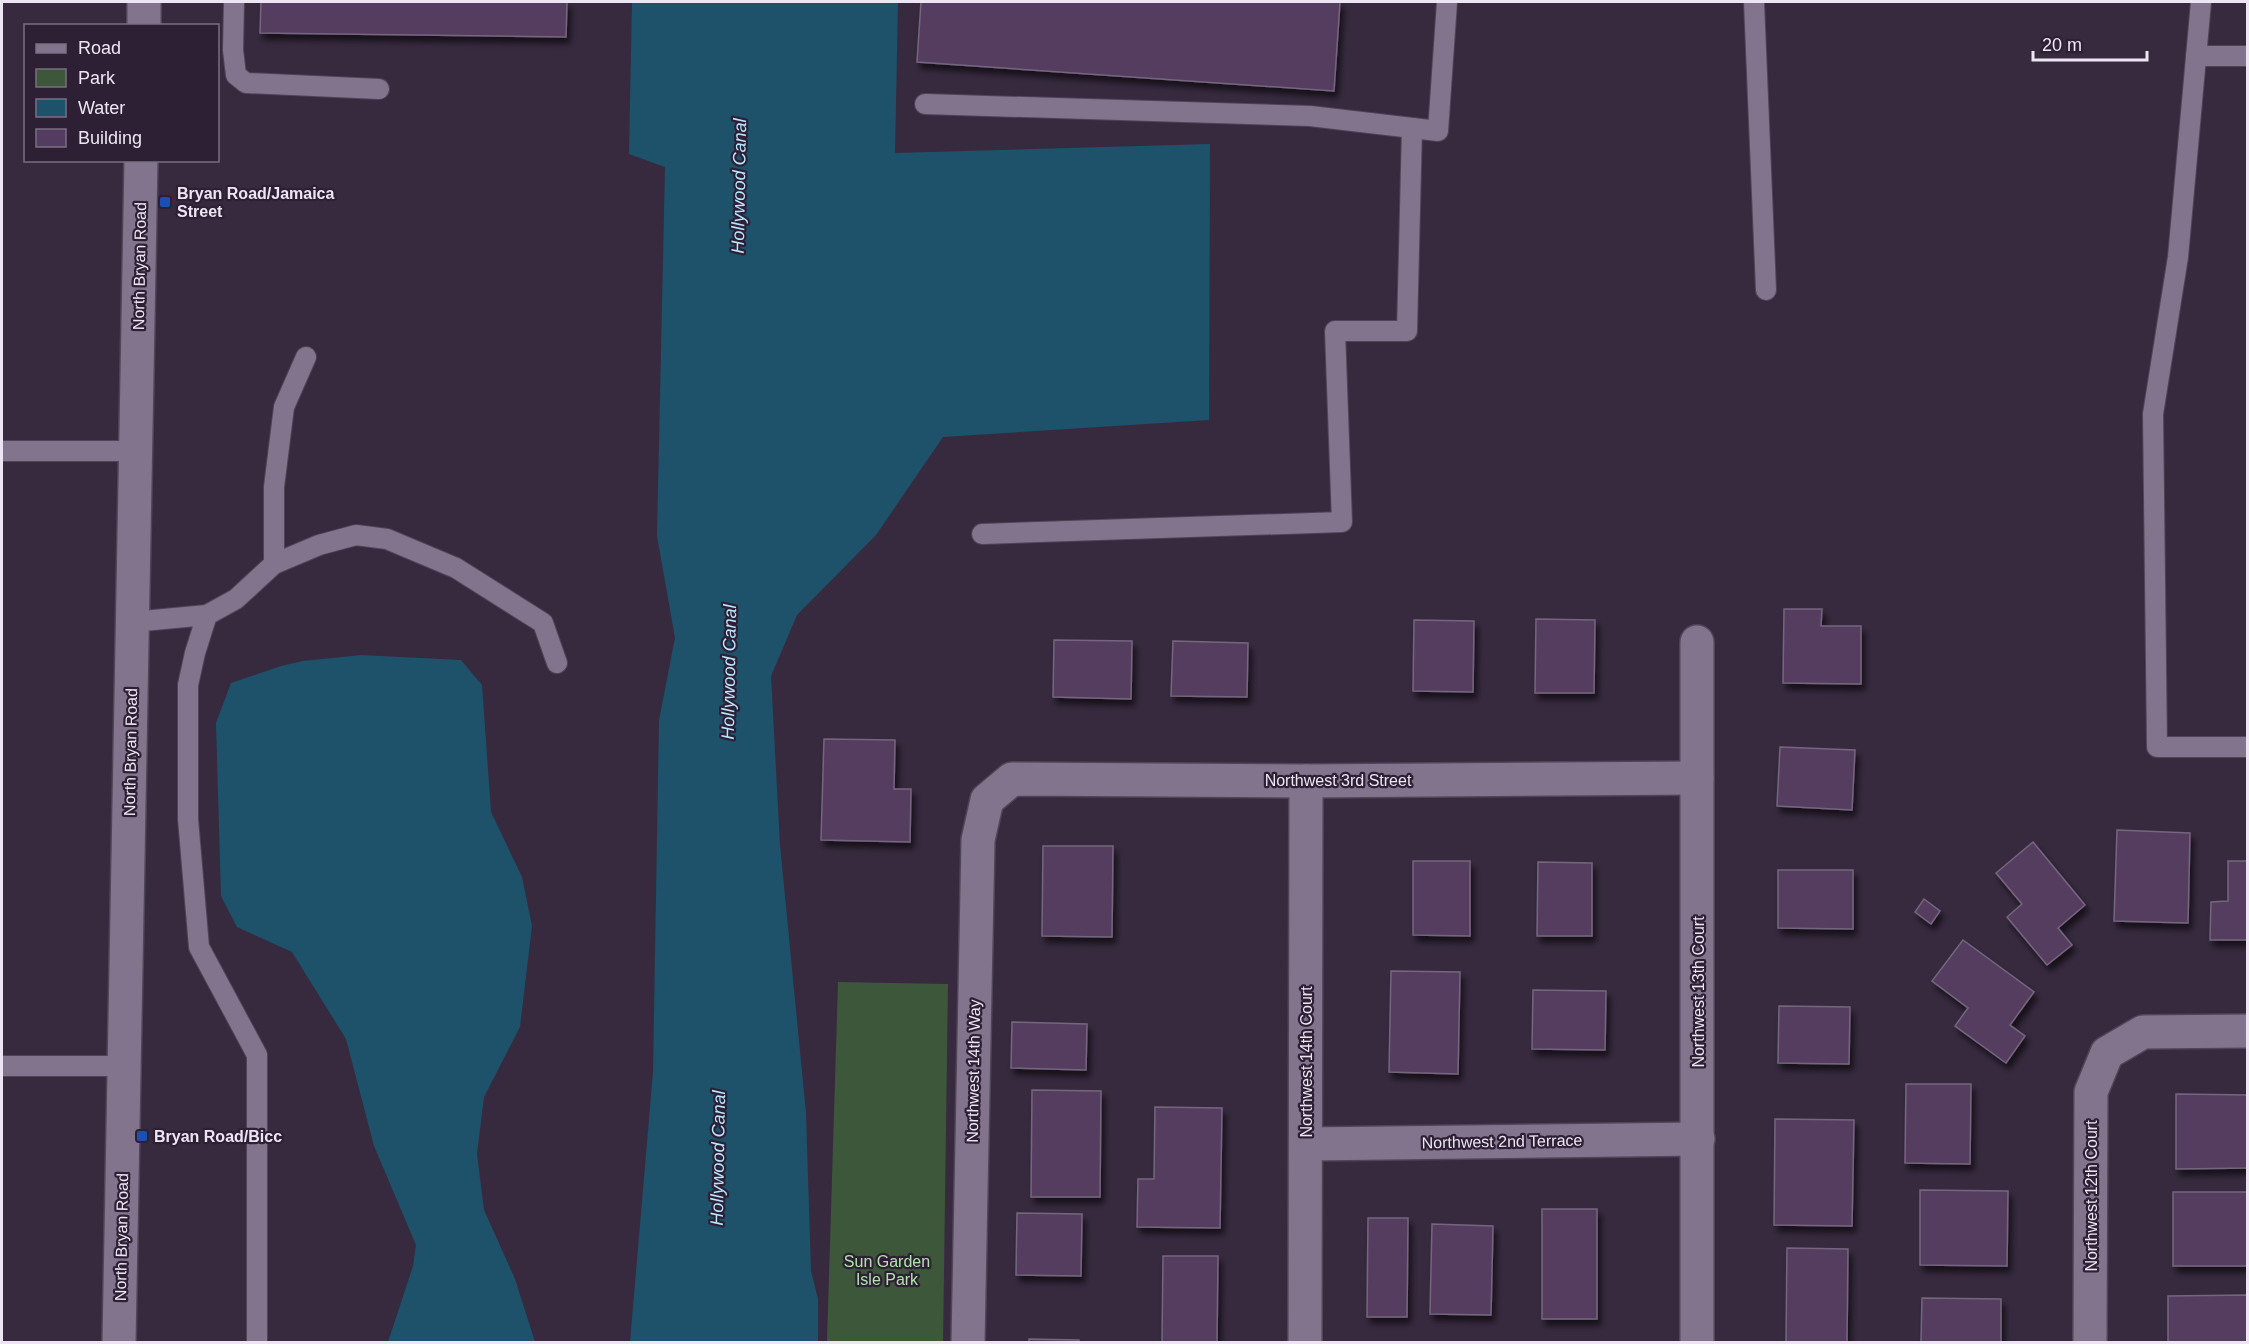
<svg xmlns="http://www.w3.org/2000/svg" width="2249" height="1344" viewBox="0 0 2249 1344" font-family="Arial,sans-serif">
	<defs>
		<filter id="shadow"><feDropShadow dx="3.5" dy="6" stdDeviation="3" flood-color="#0009"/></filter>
	</defs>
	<rect width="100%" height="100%" fill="#372a3f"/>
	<path fill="#3d573a" d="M838,982L948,984L943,1342H827Z"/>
	<g fill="#1d526a">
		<path d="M632,2H898L895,153L1210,144L1209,420L943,437L876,535L797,615L771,676L780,845L806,1113L811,1271L818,1299V1342H630L653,1072L659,720L675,638L657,536L665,167L629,154Z"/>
		<path d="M361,655L461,660L482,685L491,812L522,877L532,926L520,1027L484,1097L477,1154L484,1210L515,1279L535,1342H388L413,1266L416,1245L374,1146L346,1039L292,952L237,927L221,896L216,723L231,683L281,666L303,661Z"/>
	</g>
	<g fill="#543c61" stroke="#75667e" stroke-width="1.5" filter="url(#shadow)">
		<path d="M261,2H567L566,37L260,33Z"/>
		<path d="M921,2H1340L1334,91L917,62Z"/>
		<path d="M1784,609H1822L1821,626H1861V684L1783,683Z"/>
		<path d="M1536,619L1595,620L1594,693H1535Z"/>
		<path d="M1414,620L1474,621L1473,692L1413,691Z"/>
		<path d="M1054,640L1132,641L1131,699L1053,697Z"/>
		<path d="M1173,641L1248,643L1247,697L1171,696Z"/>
		<path d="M824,739L895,740L894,789H911L910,842L821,840Z"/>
		<path d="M1780,747L1855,750L1852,810L1777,806Z"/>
		<path d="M2117,830L2190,833L2188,923L2114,921Z"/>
		<path d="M2033,842L2085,905L2058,928L2072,945L2047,965L2007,917L2022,904L1996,873Z"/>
		<path d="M1043,846H1113L1112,937L1042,936Z"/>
		<path d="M1413,861H1470V936L1413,935Z"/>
		<path d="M2228,861H2248V940H2210L2211,902L2228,901Z"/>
		<path d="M1538,862L1592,863V936H1537Z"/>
		<path d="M1778,870H1853V929L1778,928Z"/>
		<path d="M1924,899L1940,911L1931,924L1915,912Z"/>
		<path d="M1963,940L2034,992L2010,1025L2025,1036L2006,1063L1955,1026L1968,1008L1932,981Z"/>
		<path d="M1391,971L1460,972L1458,1074L1389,1072Z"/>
		<path d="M1533,990L1606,991L1605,1050L1532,1049Z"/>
		<path d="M1779,1006L1850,1007L1849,1064L1778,1063Z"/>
		<path d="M1012,1022L1087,1024L1086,1070L1011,1068Z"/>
		<path d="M1906,1084H1971L1970,1164L1905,1163Z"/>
		<path d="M1032,1090L1101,1091L1100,1197H1031Z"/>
		<path d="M2176,1094L2248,1095V1168L2176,1169Z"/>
		<path d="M1155,1107L1222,1108L1220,1228L1137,1227L1138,1179H1154Z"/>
		<path d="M1775,1119L1854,1120L1852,1226L1774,1225Z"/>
		<path d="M1920,1190L2008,1191L2007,1266L1920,1265Z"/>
		<rect x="2173" y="1192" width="75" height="74"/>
		<rect x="1542" y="1209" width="55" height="110"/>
		<path d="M1017,1213L1082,1214L1081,1276L1016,1275Z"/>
		<path d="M1368,1218H1408L1407,1317H1367Z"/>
		<path d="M1432,1224L1493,1226L1491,1315L1430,1314Z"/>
		<path d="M1787,1248L1848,1249L1847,1342H1786Z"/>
		<path d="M1163,1256H1218L1217,1342H1162Z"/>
		<path d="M2248,1295V1342H2168V1296Z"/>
		<path d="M1922,1298L2001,1299V1342H1921Z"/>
		<path d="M1029,1339L1079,1340V1342H1029Z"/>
	</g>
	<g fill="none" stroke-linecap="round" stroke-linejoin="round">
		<g stroke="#504557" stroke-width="22">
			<g id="service">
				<path d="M234,2L233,50L236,75L246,83L379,89"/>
				<path d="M1754,2L1766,290"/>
				<path d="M2201,2L2178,257L2153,414L2157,747H2248"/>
				<path d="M2196,56H2248"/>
				<path d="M925,104L1310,116L1438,131L1447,2"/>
				<path d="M2,451H136"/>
				<path d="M982,534L1342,522L1335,331H1407L1412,128"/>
				<path d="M274,564V487L284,407L306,357"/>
				<path d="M207,615L195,653L188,685V819L199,947L257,1055V1342"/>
				<path d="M132,622L207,615L236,599L274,564L319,545L356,535L387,539L456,568L543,623L557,663"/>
				<path d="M2,1066H124"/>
			</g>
		</g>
		<g stroke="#504557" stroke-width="36">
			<g id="minor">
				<path d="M1307,1144L1698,1139"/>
				<path d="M968,1342L978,840L987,800L1012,779L1306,781L1697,778"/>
				<path d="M1305,1342L1306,781"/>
				<path d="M1697,1342V642"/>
				<path d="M2090,1342L2091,1092L2107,1053L2143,1032L2248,1031"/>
			</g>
		</g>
		<g stroke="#504557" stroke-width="36">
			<g id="tertiary">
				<path d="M144,26V2"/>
				<path d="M119,1342L141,160"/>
			</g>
		</g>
		<use href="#service" stroke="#83748d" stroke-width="20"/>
		<use href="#minor" stroke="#83748d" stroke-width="33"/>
		<use href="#tertiary" stroke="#83748d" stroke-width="33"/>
	</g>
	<g fill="#1a4fb4" stroke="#2d2035" stroke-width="2">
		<rect x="159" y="196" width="12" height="12" rx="3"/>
		<rect x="136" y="1130" width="12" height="12" rx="3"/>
	</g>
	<g text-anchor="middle" stroke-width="4.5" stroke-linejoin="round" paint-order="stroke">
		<g font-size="16" font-weight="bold" fill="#ede5f3" stroke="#2d2035" text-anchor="start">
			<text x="177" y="199">Bryan Road/Jamaica<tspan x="177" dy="18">Street</tspan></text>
			<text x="154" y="1142">Bryan Road/Bicc</text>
		</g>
		<g font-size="16" fill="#ede5f3" stroke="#2d2035">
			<text transform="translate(139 266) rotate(-89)" y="6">North Bryan Road</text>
			<text transform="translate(130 752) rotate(-89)" y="6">North Bryan Road</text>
			<text x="1338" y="786">Northwest 3rd Street</text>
			<text transform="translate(1698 992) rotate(-90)" y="6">Northwest 13th Court</text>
			<text transform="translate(1306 1062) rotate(-90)" y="6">Northwest 14th Court</text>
			<text transform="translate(973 1071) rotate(-89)" y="6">Northwest 14th Way</text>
			<text transform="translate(1502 1141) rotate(-1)" y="6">Northwest 2nd Terrace</text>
			<text transform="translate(2091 1196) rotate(-90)" y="6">Northwest 12th Court</text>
			<text transform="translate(121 1237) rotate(-89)" y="6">North Bryan Road</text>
		</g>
		<g font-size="16" fill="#afe4a9" stroke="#2d2035">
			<text x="887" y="1267">Sun Garden<tspan x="887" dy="18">Isle Park</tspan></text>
		</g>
		<g font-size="18" font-style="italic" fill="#b8e6ff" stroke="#2d2035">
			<text transform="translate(739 186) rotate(-89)" y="6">Hollywood Canal</text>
			<text transform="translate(729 672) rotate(-89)" y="6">Hollywood Canal</text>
			<text transform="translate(718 1158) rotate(-89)" y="6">Hollywood Canal</text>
		</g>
	</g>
	<rect width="2249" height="1344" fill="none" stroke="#ede5f3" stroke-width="6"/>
	<rect x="24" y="24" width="195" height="138" fill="#2d2035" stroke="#7a6f81" stroke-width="1.5"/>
	<rect x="36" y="44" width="30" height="9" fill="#83748d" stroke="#7a6f81" stroke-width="1.5"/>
	<text x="78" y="54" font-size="18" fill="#ede5f3">Road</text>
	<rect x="36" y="69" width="30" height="18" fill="#3d573a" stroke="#7a6f81" stroke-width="1.5"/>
	<text x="78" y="84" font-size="18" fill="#ede5f3">Park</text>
	<rect x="36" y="99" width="30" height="18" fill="#1d526a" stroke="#7a6f81" stroke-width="1.5"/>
	<text x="78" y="114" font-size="18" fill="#ede5f3">Water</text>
	<rect x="36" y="129" width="30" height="18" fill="#543c61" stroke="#7a6f81" stroke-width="1.5"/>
	<text x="78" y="144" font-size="18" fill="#ede5f3">Building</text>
	<path d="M2033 51v9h114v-9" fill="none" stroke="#ede5f3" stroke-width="3"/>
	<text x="2042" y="51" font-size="18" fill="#ede5f3" stroke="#2d2035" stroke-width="4.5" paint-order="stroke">20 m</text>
</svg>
